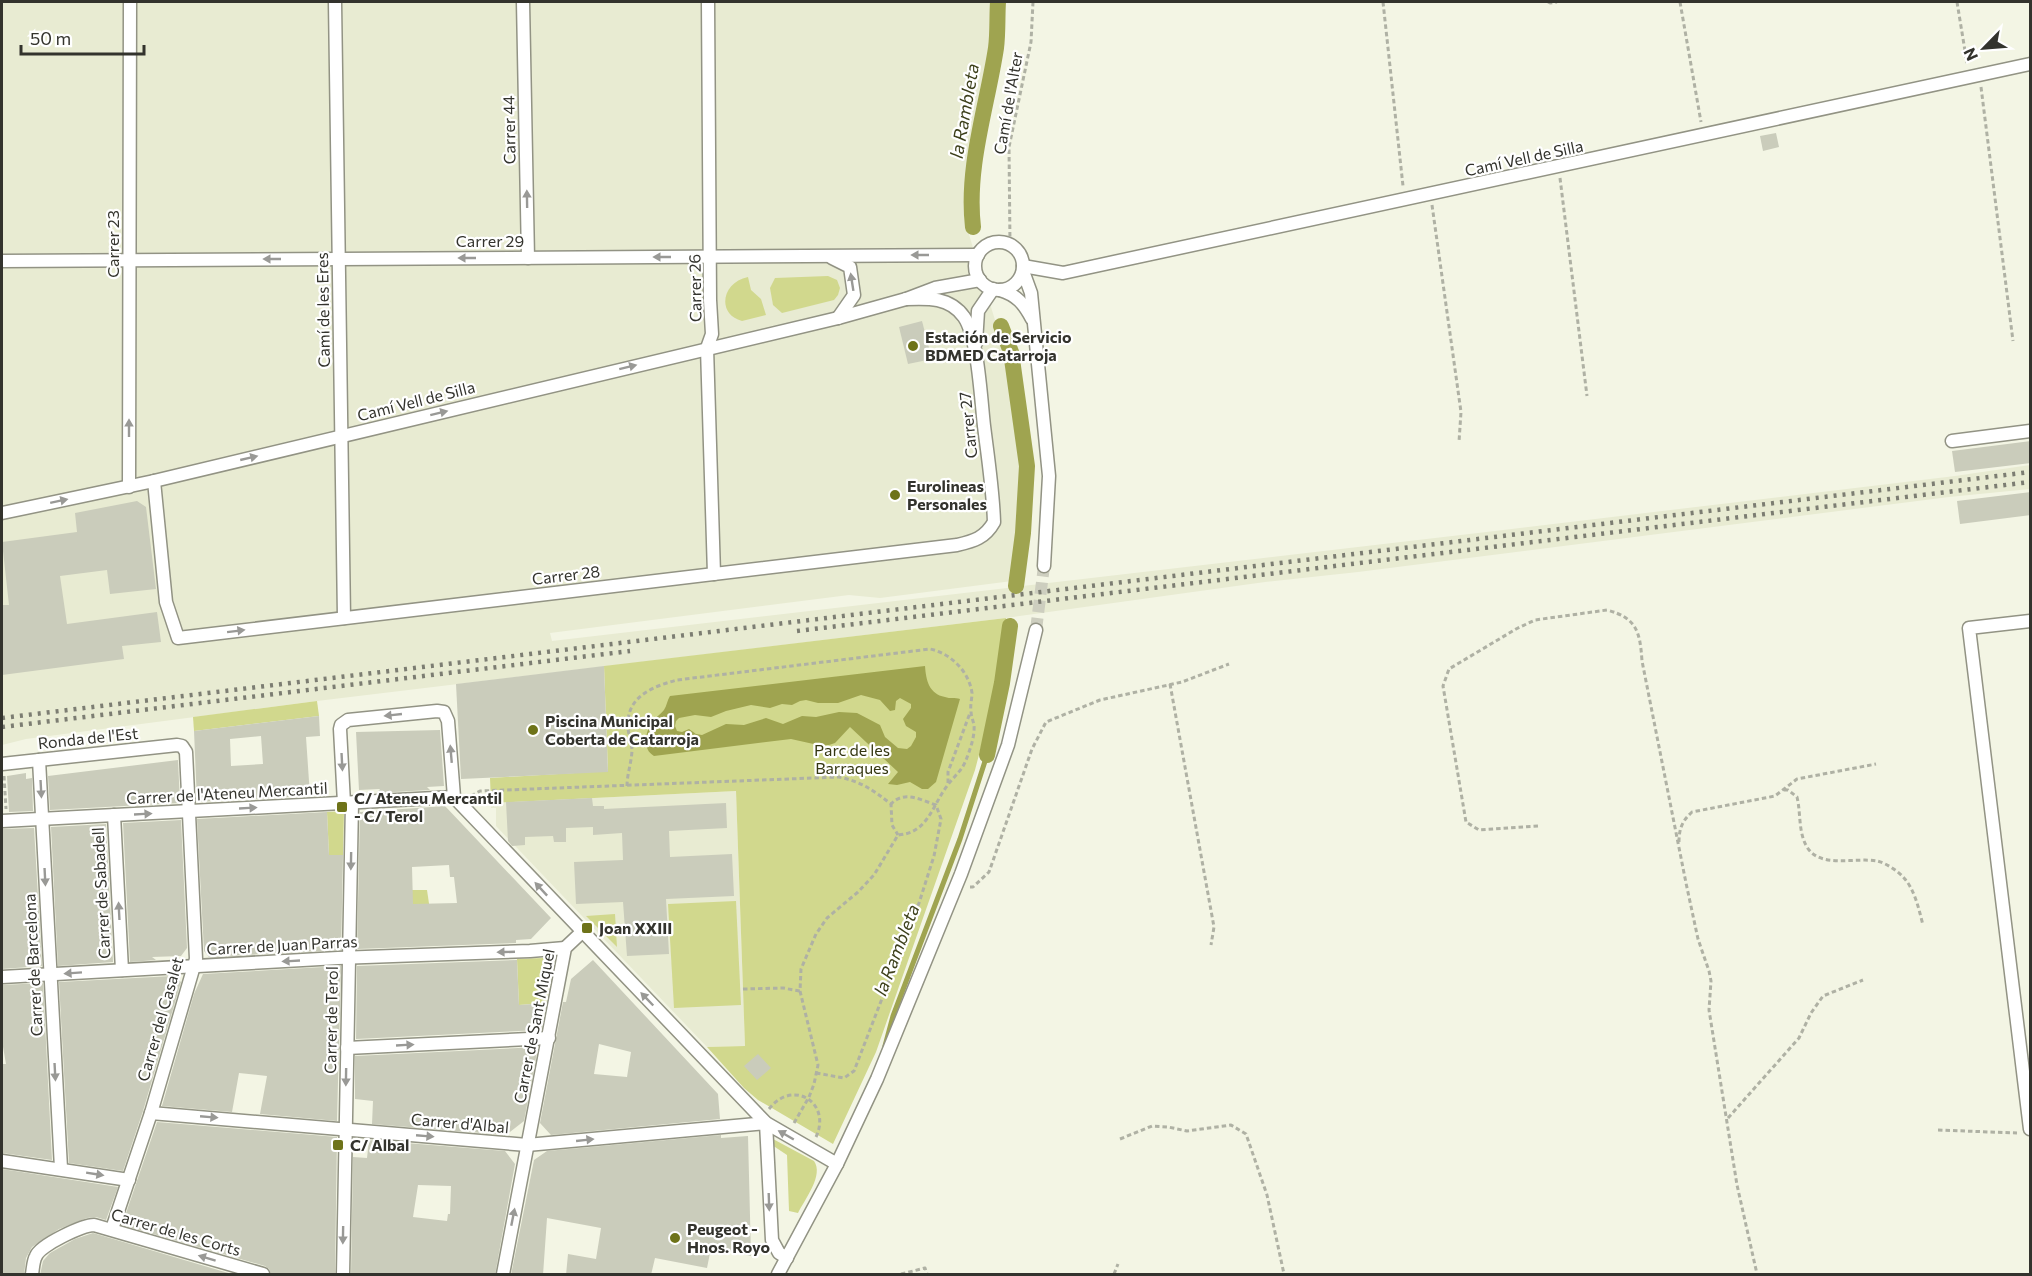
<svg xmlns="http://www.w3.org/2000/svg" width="2032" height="1276" viewBox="0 0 2032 1276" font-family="Commissioner,sans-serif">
	<rect width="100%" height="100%" fill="#f3f5e4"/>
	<g fill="#e8ebd2">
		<path d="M2,2H992L989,49L965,186L964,218L1005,353L1019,450L1020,475L1016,518L1019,534L1012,581L880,598L849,595L550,633L552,641L1495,531L1955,476L2030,465V489L1949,497L1358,572L1265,582L1006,618L317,701L26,739L2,745Z"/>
		<path d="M736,791L745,1046L707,1047L496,826V808H491V803Z"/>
	</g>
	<g fill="#d1d88d">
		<path d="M828,276L837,280L840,288L838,295L834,300L782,313L773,305L770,288L775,278Z"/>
		<path d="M748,277L751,290L761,299L766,315L742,321C716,314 722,282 748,277Z"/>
		<path d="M1006,618L991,709L975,770L876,1052L833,1144L758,1100L744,1088L707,1047L745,1046L736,791L491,803L490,778L608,771L604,666Z"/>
		<path d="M317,701L319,716L194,731L193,717Z"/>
		<path d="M344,811L343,855H329L327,812Z"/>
		<path d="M404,890H427L435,944Z"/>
		<path d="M736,901L741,1005L674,1008L668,904Z"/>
		<path d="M615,914L617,947L586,916Z"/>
		<path d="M543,958L552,968L546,1003L519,1005L517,959Z"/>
		<path d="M773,1139L814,1161C824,1175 805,1199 798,1213L789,1211L787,1155L772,1145Z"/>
	</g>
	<path fill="#9fa450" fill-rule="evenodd" d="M925,666C926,680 929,694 945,697C950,699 955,697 960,699L936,782L928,789H922L910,782L897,785L888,784L898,772L850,727L835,743L829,745H818L791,739L654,756C641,749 646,730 653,720C656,717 661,714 664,710C667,705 667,701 670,696ZM861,695L880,700L890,711L895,710L896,701L900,698L911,704V708L903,719L906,726L916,732V737L911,746L907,749L898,748L885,737L880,725L857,713L839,712L816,717L802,716L783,724L766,718L744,725L726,724L702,735L696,734L689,729L682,732L677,731L675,726L676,721L679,718L695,715L711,717L726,711L751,705L770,708L782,704L792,705L800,701L806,700L818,703H838Z"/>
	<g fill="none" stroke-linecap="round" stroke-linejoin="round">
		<path stroke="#9fa450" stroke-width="5" d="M885,1046L893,1016L960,839L987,755"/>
		<g stroke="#9fa450" stroke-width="16">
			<path d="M973,227C966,167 987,107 996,48C998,33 997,17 998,2"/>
			<path d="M1001,326L1011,352L1027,466L1023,533L1016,586"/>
			<path d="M987,755L1002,683L1010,626"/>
		</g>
	</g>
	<g fill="#caccbb" fill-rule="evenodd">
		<path d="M1776,133L1779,147L1763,151L1760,136Z"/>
		<path d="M922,321L932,359L908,364L899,327Z"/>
		<path d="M2031,441V463L1955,472L1952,451Z"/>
		<path d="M2031,492V515L1960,524L1957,501Z"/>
		<path d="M137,501L146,507L156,589L110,594L107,570L60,576L67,624L157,612L161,642L122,646L124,659L2,675V605H9L2,542L77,532L75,513Z"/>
		<path d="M604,666L608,772L461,779L456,684Z"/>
		<path d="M319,716L320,736L306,737L310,796L197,802L194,731ZM261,736L263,764L231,766L230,739Z"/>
		<path d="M440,730L444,786L427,787L430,790L377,793L380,789L359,790L356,732Z"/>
		<path d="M178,760L180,803L50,810L48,776Z"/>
		<path d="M26,773V779L32,778L33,811L9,812L7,776Z"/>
		<path d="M592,798L593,806H604V809L726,803L727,828L669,831L670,857L732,854L734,896L666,899L669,954L627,956L623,902L576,904L574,862L623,860L622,833L593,835V827L566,828V842H554L553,836L525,837V845L512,846L508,841L506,802Z"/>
		<path d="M445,806L551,918L531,939L516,940V943L357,949L360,812ZM449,865L450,877H454L457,903L413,904L412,867Z"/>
		<path d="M327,812L329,855H343L341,950L209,957L204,951L197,819Z"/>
		<path d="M181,820L187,948L181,956L152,957L156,960L130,962L123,823Z"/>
		<path d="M106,824L113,962L58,966L51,827Z"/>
		<path d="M34,828L42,966L2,969V829Z"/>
		<path d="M517,960L519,1005L546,1003L541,1030L356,1039L357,966Z"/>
		<path d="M593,960L718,1094L720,1119L551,1135L540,1123L563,1002H566L571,979ZM599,1044L631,1052L627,1077L594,1074Z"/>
		<path d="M341,966L337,1121L260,1114L267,1076L239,1073L232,1112L162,1106L194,994L203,974Z"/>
		<path d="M173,976L181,982L143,1111L123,1171L69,1163L59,982Z"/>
		<path d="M43,983L52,1160L2,1153V1064H6L2,1041V985Z"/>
		<path d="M538,1047L524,1121L506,1135L372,1124L373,1101L355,1099V1056Z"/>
		<path d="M758,1054L771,1068L757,1080L744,1066Z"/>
		<path d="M157,1122L337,1137L335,1275H271L269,1269L265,1266L122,1225Z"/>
		<path d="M721,1135V1138L748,1136L751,1256L711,1248L707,1268L655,1258L651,1275H566L568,1254L596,1259L601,1228L547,1218L543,1275H511L534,1160L547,1151Z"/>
		<path d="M369,1140L505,1151L515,1164L495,1275H351L353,1157L367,1158ZM418,1185L451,1186L450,1214H448L447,1221L413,1217Z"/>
		<path d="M2,1169L118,1187L106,1220L96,1217L87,1218L59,1229L32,1247L26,1258L24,1275H2Z"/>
		<path d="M93,1233L235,1275H40L43,1261L50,1253L75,1239Z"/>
	</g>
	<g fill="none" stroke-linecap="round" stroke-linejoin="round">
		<path stroke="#cdcebf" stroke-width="12" stroke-dasharray="12 6" stroke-linecap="butt" d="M1036,630L1044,566"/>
		<g stroke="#929384" stroke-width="15">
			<g id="minor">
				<path d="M335,2L344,618"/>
				<path d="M523,2L528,258"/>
				<path d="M708,2L710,300L712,334L707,348L714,574"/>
				<circle cx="999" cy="266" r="24"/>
				<path d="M832,258L850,267L854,295L838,318"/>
				<path d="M2,261L978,255"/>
				<path d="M1023,266L1063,273L2030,64"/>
				<path d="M1023,271L1031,293L1049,476L1044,566"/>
				<path d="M1000,290C1017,295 1024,304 1032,319"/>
				<path d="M976,343L978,311L993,289"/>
				<path d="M1952,441L2030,431"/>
				<path d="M154,481L166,602L178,638L957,545C974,541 985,538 994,522C993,490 988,458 984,426C981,400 978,337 964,317C950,297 928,298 906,299"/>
				<path d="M129,487L130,2"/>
				<path d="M2,513L154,481L838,318L906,299L935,288L980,280"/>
				<path d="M2030,621L1969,628L2030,1129"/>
				<path d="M39,760L61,1168"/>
				<path d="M2,764L177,745L182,746L186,752L196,959L151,1113L112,1229"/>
				<path d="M344,803L340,729L341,725L348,720L437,711L444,712L448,721L454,797L766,1123L837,1164"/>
				<path d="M114,815L122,970"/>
				<path d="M2,821L454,797"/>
				<path d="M2,977L338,958L530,951L565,948"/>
				<path d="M347,1048L549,1038"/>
				<path d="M151,1113L527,1145L766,1123L772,1240L779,1253L787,1258"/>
				<path d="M2,1161L129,1180"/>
				<path d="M32,1274C33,1269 33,1261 36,1256C40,1245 83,1225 94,1225L263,1274"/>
				<path d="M343,1274L352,803"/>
				<path d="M503,1274L565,948L582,932"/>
				<path d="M778,1274L837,1164L877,1079L961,874L1008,745L1036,630"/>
			</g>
		</g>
		<g stroke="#afb1a4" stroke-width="3" stroke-dasharray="4.5 3" stroke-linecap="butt">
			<path d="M1383,2L1403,186"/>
			<path d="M1548,2L1550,3L1557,2"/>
			<path d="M1680,2L1701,122"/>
			<path d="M1957,2L1967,63"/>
			<path d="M1981,87L2013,341"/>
			<path d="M1560,178L1587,396"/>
			<path d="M1432,205L1461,412L1459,442"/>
			<path d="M1010,244L1009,147L1031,42L1033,2"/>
			<path d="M1170,684L1214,927L1211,945"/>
			<path d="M4,776L6,809"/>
			<path d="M948,783V772L970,713"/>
			<path d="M627,786C627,774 632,761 632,749C631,740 627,731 628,722C629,695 655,686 677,680L930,649C950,653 969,671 972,693C972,699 970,705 971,711C971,716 973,720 974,725C975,736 970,750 966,760C962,771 953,777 947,786C932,806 928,833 898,835L874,875L858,892L827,918L816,934L801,969L800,991L818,1065L814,1084L809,1097L794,1123"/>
			<path d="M1784,790H1788L1797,797C1801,813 1798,832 1807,847C1820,869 1855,857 1877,861C1886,863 1898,871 1904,878C1915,890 1919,910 1923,925"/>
			<path d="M471,796L480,791L839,777C862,782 873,790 891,804L892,825L898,835"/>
			<path d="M1538,826L1479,830L1466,822L1443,686L1449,669L1516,629L1535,620L1607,610C1637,618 1640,632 1642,661L1686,883L1698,939L1709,971L1711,981L1709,1010L1737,1185L1757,1274"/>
			<path d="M1679,842C1679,829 1682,821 1692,812L1775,796L1797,779L1876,764"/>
			<path d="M970,887H973L989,872L1032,749L1046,722L1100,700L1182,682L1229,664"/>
			<path d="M743,989L783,988L800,991"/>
			<path d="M816,1073L844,1078L854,1071L919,903L934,856L941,819L936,805C921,800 904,790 891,804"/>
			<path d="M769,1109C793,1078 832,1103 816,1137"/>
			<path d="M1728,1118L1799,1038L1811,1013L1823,996L1863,980"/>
			<path d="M1938,1130L2017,1133"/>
			<path d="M1120,1139L1152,1126L1168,1127L1187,1131L1231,1125L1246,1134L1267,1195L1284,1274"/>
			<path d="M901,1274L925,1268L927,1274"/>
			<path d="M1114,1274L1118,1264"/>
		</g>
		<use href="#minor" stroke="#fff" stroke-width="12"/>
		<g stroke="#7c7d72" stroke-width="4.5" stroke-dasharray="3 6" stroke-linecap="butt">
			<path d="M797,631L2030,482"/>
			<path d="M2,718L2030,472"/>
			<path d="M2,727L630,651"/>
		</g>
	</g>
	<defs><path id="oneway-solid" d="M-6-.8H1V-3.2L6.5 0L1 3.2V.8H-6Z" transform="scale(1.5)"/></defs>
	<g fill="#999996">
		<use href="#oneway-solid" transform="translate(527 199) rotate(-91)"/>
		<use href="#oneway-solid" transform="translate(920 255) rotate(180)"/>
		<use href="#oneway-solid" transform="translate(662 257) rotate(180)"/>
		<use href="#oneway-solid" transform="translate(467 258) rotate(180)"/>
		<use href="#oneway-solid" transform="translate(272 259) rotate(180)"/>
		<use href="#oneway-solid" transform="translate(852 282) rotate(-99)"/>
		<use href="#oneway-solid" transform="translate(628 367) rotate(-14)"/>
		<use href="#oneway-solid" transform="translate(439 413) rotate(-14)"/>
		<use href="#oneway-solid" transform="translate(129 428) rotate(-90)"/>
		<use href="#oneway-solid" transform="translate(249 458) rotate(-13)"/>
		<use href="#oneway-solid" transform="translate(59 501) rotate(-12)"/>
		<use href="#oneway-solid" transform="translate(236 631) rotate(-7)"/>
		<use href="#oneway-solid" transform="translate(393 715) rotate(174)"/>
		<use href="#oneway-solid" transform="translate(451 754) rotate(-95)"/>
		<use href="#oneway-solid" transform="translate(342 762) rotate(87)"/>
		<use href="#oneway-solid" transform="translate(41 789) rotate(87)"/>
		<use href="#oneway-solid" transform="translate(248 808) rotate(-3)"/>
		<use href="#oneway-solid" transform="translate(143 814) rotate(-3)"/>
		<use href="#oneway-solid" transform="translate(351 861) rotate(91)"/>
		<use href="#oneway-solid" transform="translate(45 877) rotate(87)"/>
		<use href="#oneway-solid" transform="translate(541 889) rotate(-133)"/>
		<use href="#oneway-solid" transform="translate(119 911) rotate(-93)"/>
		<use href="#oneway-solid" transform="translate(506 952) rotate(178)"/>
		<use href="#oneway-solid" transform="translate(291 961) rotate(177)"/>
		<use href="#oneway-solid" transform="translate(73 973) rotate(176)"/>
		<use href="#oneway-solid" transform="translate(647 999) rotate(-134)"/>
		<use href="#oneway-solid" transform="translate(405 1045) rotate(-3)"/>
		<use href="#oneway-solid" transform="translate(55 1072) rotate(87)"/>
		<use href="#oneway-solid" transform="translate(346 1077) rotate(91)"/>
		<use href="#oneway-solid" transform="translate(209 1117) rotate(5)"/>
		<use href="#oneway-solid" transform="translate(786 1135) rotate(-150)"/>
		<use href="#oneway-solid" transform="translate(425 1136) rotate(5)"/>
		<use href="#oneway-solid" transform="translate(585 1140) rotate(-6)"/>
		<use href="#oneway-solid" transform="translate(95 1174) rotate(9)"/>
		<use href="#oneway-solid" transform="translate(769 1202) rotate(88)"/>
		<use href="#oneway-solid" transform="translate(513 1217) rotate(-79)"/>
		<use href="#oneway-solid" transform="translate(343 1235) rotate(91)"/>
		<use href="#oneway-solid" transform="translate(207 1258) rotate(-163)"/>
	</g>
	<g fill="#6e7319" stroke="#fff" stroke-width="2">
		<circle cx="913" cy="346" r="6"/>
		<circle cx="895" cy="495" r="6"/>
		<circle cx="533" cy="730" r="6"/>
		<rect x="336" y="801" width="12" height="12" rx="3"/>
		<rect x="581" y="922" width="12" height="12" rx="3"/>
		<rect x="332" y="1139" width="12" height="12" rx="3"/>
		<circle cx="675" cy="1238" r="6"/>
	</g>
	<g text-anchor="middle" stroke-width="4.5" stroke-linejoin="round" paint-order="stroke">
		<g font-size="16" fill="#33332d" stroke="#fff">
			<text transform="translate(1008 103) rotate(-80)" y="6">Camí de l'Alter</text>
			<text transform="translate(509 130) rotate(-91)" y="6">Carrer 44</text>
			<text transform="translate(1524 158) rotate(-12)" y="6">Camí Vell de Silla</text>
			<text x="490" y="247">Carrer 29</text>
			<text transform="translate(113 244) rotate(-90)" y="6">Carrer 23</text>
			<text transform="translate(695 288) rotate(-91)" y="6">Carrer 26</text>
			<text transform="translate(323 310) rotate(-91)" y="6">Camí de les Eres</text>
			<text transform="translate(416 401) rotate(-14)" y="6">Camí Vell de Silla</text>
			<text transform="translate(968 425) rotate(-96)" y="6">Carrer 27</text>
			<text transform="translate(566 575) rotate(-7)" y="6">Carrer 28</text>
			<text transform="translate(88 738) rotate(-6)" y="6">Ronda de l'Est</text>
			<text transform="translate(227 793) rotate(-3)" y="6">Carrer de l'Ateneu Mercantil</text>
			<text transform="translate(101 893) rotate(-93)" y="6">Carrer de Sabadell</text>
			<text transform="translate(282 945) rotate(-3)" y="6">Carrer de Juan Parras</text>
			<text transform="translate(33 965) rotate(-93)" y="6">Carrer de Barcelona</text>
			<text transform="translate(160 1019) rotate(-74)" y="6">Carrer del Casalet</text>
			<text transform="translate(331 1020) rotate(-89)" y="6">Carrer de Terol</text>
			<text transform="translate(534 1026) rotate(-79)" y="6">Carrer de Sant Miquel</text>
			<text transform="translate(460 1123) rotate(5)" y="6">Carrer d'Albal</text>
			<text transform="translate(176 1232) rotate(16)" y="6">Carrer de les Corts</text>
		</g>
		<g font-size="16" font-weight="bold" fill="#33332d" stroke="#fff" text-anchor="start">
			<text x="925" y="343">Estación de Servicio<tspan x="925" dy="18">BDMED Catarroja</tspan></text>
			<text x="907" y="492">Eurolineas<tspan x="907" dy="18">Personales</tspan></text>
			<text x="545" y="727">Piscina Municipal<tspan x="545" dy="18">Coberta de Catarroja</tspan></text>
			<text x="354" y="804">C/ Ateneu Mercantil<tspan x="354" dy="18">- C/ Terol</tspan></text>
			<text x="599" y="934">Joan XXIII</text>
			<text x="350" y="1151">C/ Albal</text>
			<text x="687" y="1235">Peugeot -<tspan x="687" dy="18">Hnos. Royo</tspan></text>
		</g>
		<g font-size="16" fill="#343611" stroke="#fff">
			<text x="852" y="756">Parc de les<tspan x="852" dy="18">Barraques</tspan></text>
		</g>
		<g font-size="18" font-style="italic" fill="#3d401b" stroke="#fff">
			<text transform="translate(965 111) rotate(-80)" y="6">la Rambleta</text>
			<text transform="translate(897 950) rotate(-69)" y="6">la Rambleta</text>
		</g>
	</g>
	<rect width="2032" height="1276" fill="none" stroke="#33332d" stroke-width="6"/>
	<g transform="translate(1984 48) rotate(245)" stroke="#ffffff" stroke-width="4.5" paint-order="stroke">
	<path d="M0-4.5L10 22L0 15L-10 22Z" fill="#33332d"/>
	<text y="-9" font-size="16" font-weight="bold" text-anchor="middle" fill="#33332d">N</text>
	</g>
	<path d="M21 45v9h123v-9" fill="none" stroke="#33332d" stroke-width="3"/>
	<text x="30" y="45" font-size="18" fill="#33332d" stroke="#ffffff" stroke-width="4.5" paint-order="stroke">50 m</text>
</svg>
